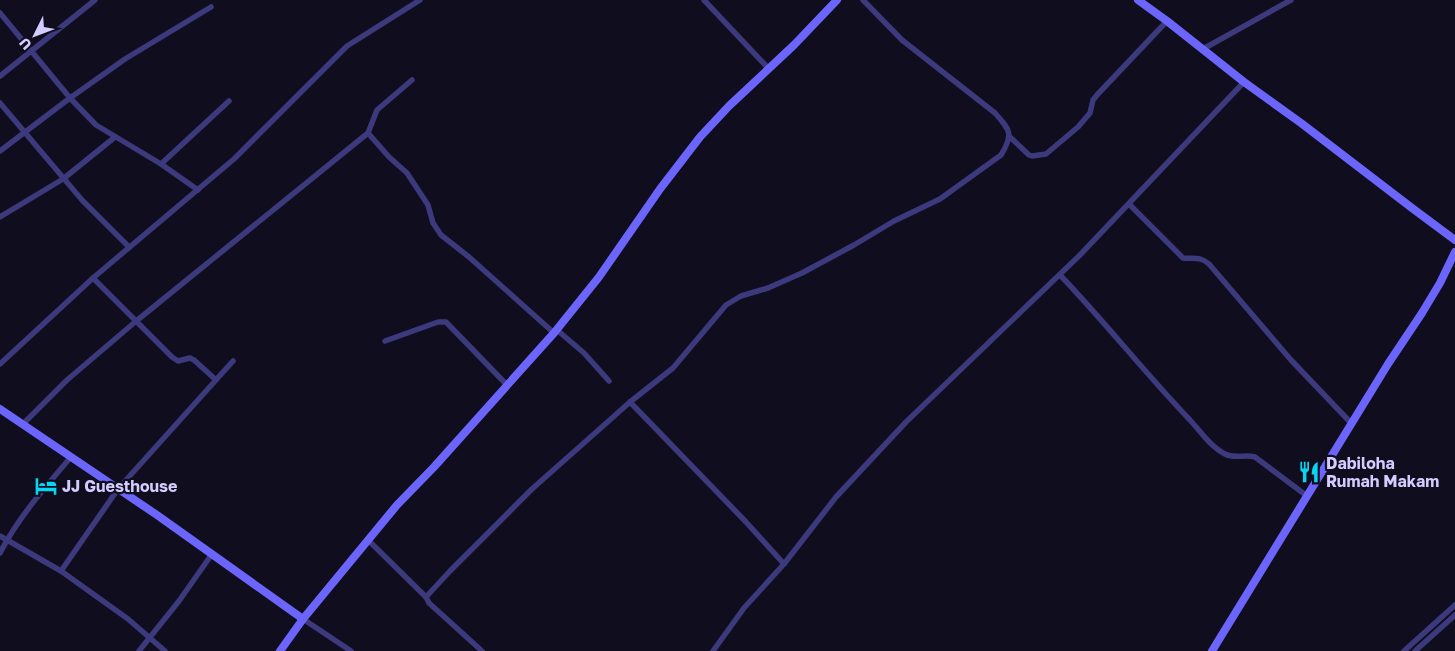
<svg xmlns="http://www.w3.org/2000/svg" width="1455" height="651" viewBox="0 0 1455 651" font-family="'Golos Text',sans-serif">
	<rect width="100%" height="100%" fill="#100d1f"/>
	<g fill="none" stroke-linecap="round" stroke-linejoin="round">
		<g stroke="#3c397d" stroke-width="5.5">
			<path d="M704,0L769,69"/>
			<path d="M0,13L70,98L96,125L161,164L198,190"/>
			<path d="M1203,49L1291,0"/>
			<path d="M0,76L95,0"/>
			<path d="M0,103L82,200L129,247"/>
			<path d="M368,133L389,157L407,173L428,205L433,223L441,235L469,257L554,333"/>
			<path d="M1010,137L1029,155L1032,156L1046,154L1078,127L1090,113L1093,100L1097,95L1167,21"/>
			<path d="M0,151L70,98L125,59L211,7"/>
			<path d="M161,164L229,101"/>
			<path d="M1129,204L1183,258C1193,259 1200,256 1209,264L1291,360L1352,424"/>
			<path d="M0,217L63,179L115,137"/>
			<path d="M1060,275C1105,322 1145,373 1190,420C1200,431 1211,447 1225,454C1234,459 1245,454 1255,457L1307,496"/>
			<path d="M93,278L172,357L178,361L190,358L194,360L216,380"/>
			<path d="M557,330L584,353L609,381"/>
			<path d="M385,341L438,322H446L507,385"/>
			<path d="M0,364L93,278L234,159L347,46L420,0"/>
			<path d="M630,402L746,522L784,564"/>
			<path d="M23,424L67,380L135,322L368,133L377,110L412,80"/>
			<path d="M0,536L61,571L128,619L165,651"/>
			<path d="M368,540L426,597"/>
			<path d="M0,553C18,518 45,487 71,457"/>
			<path d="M61,571L118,489L233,361"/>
			<path d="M303,619L351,651"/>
			<path d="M139,651L179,601L212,554"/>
			<path d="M482,651L429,603L426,597L450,571L532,489L630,402L673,368L726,305L741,296L768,288L802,273L854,245L894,221L940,199L1001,155C1014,134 1010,130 995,113L902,40L863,0"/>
			<path d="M713,651L744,608L784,564L836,497L906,422L1080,255L1244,82"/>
			<path d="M1404,651L1455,605"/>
			<path d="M1415,651L1455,615"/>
		</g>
		<g stroke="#6b65fc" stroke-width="8">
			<path d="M1138,0L1167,21L1244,82L1301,123L1412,208L1455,240"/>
			<path d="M0,409L157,515L303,619"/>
			<path d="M280,651L303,619L397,505L434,467L554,333L599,277L660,189L700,137L729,106L794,45L837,0"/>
			<path d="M1212,651L1388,364L1422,313L1440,283L1455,252"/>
		</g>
	</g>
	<defs>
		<g id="restaurant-bare" transform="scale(1.725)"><path d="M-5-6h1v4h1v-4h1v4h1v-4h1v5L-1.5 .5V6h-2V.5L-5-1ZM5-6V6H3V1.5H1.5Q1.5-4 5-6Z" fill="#05d6f1" stroke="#100d1f" stroke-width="2.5" paint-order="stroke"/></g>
		<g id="hotel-bare" transform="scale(1.725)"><path d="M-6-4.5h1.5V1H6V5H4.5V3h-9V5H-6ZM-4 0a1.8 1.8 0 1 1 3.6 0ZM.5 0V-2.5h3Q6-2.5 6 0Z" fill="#05d6f1" stroke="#100d1f" stroke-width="2.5" paint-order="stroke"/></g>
	</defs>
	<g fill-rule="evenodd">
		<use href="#restaurant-bare" x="1309" y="472"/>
		<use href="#hotel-bare" x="46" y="486"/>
	</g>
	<g text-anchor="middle" stroke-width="4.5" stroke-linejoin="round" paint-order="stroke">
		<g font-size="16" font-weight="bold" fill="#d3ccfe" stroke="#100d1f" text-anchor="start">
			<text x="1326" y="469">Dabiloha<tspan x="1326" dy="18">Rumah Makam</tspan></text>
			<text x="62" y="492">JJ Guesthouse</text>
		</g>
	</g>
	<g transform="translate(35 35) rotate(228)" stroke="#100d1f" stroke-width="4" paint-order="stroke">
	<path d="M0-4L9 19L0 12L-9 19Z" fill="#d3ccfe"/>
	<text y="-8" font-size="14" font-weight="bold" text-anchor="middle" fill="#d3ccfe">U</text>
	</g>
</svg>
